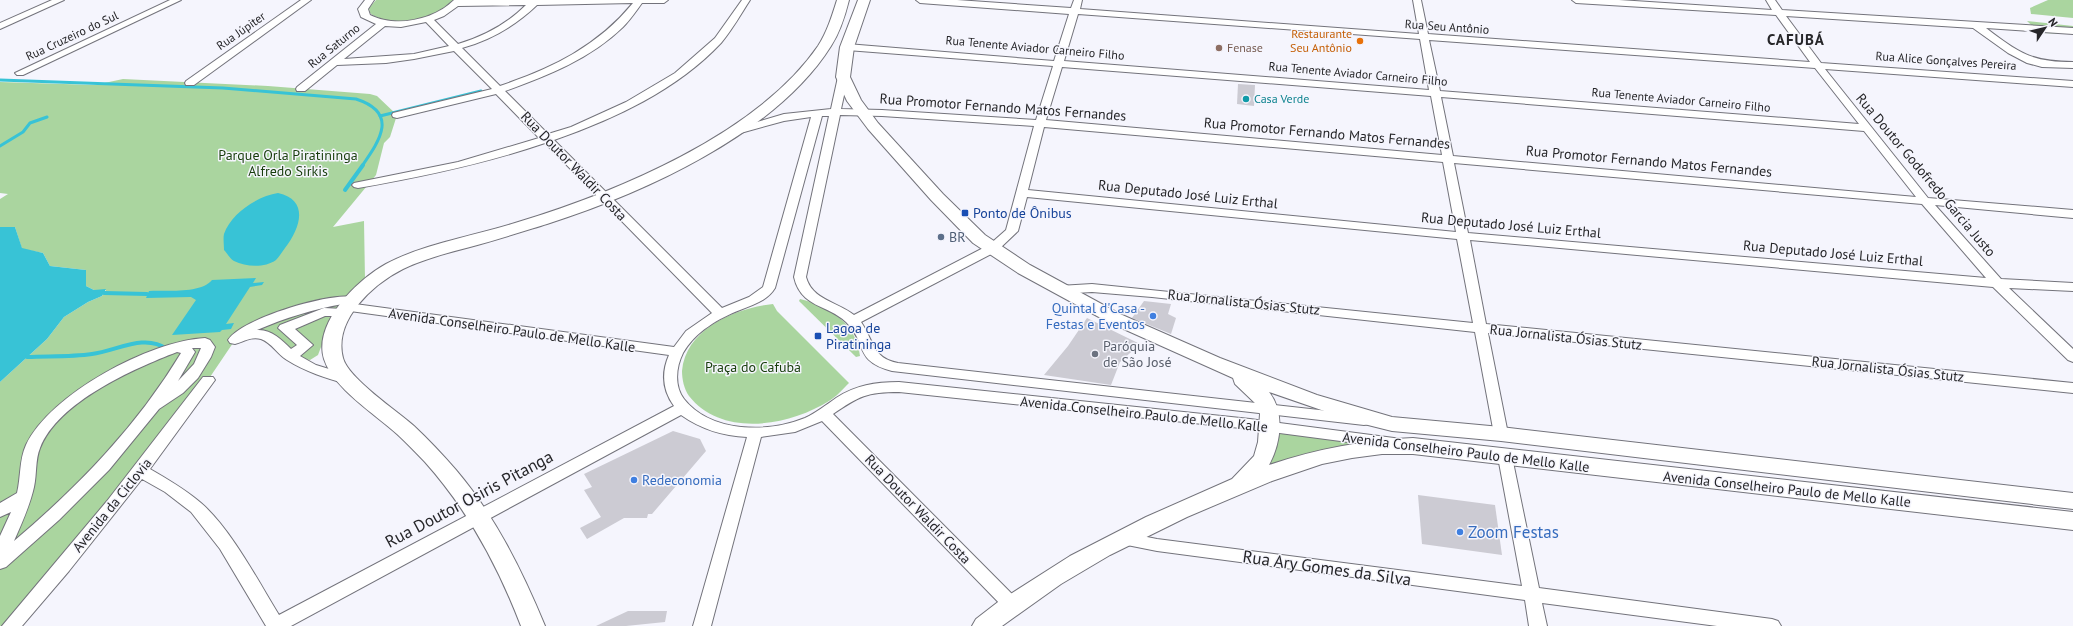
<svg xmlns="http://www.w3.org/2000/svg" width="2073" height="626" viewBox="0 0 2073 626" font-family="'PT Sans',sans-serif">
	<rect width="100%" height="100%" fill="#f5f5fd"/>
	<g fill="#aad59f">
		<path d="M376,0H453C439,19 389,29 370,13L369,8Z"/>
		<path d="M2048,0H2073V18L2031,14L2030,8Z"/>
		<path d="M2027,21L2073,26V34L2040,33Z"/>
		<path d="M123,79L268,86L370,94L377,96L397,115L390,137L384,143L376,175L333,227L364,221L365,279L347,296L337,308L330,323L318,355L310,360L304,359L262,334L235,340L208,380L11,626H0V382L47,339L64,317L88,302L102,296L106,290H94L86,286V270L50,266L43,253L22,249L15,227H0V199L8,194L0,193V82L95,85Z"/>
		<path d="M800,299C831,306 856,324 860,356L856,357L799,301Z"/>
		<path d="M773,304L777,311L849,383C843,389 836,397 829,401C789,426 722,438 689,396C684,389 682,379 682,371C686,328 736,308 773,304Z"/>
		<path d="M1277,432L1375,443L1264,471L1277,447Z"/>
	</g>
	<g fill="#38c3d6">
		<path d="M278,193C310,200 300,229 285,248C282,252 279,257 276,260C265,268 246,267 234,261C230,259 227,253 224,250C224,245 223,238 224,234C231,213 258,196 278,193Z"/>
		<path d="M0,227H15L22,248L43,253L50,266L86,270V286L94,290L106,289L102,296L88,302L64,317L47,339L0,382Z"/>
		<path d="M256,278L253,283L264,282L262,285L250,287L226,324L234,323L231,329L222,330L220,332L172,335L196,300L191,297L146,298L149,291C166,290 201,294 212,280Z"/>
	</g>
	<g fill="none" stroke-linecap="round" stroke-linejoin="round">
		<g stroke="#38c3d6" stroke-width="3">
			<path d="M0,80L223,88L356,99C399,113 380,140 362,166"/>
			<path d="M380,116L481,91"/>
			<path d="M0,146L23,132L30,123L47,117"/>
		</g>
		<g stroke="#38c3d6" stroke-width="4">
			<path d="M345,190L363,165"/>
			<path d="M104,293L147,294"/>
			<path d="M27,357C49,356 71,357 92,354C117,351 144,333 167,349"/>
		</g>
	</g>
	<g fill="#cccbd3">
		<path d="M1238,84L1255,85L1254,106L1237,104Z"/>
		<path d="M1144,301L1171,304L1168,314L1176,318L1171,334L1132,318Z"/>
		<path d="M1087,318L1140,344L1120,362L1111,385L1044,375L1068,346Z"/>
		<path d="M673,431L700,439L706,451L652,514H648L647,518H624L587,539L580,528L601,517L584,490L592,487L584,474Z"/>
		<path d="M1418,495L1495,505L1502,555L1422,544Z"/>
		<path d="M628,611H667L665,622L626,626H596Z"/>
	</g>
	<g fill="none" stroke-linecap="round" stroke-linejoin="round">
		<g stroke="#73737b" stroke-width="2">
			<g id="street">
				<path d="M52,0H64L0,29V23Z"/>
				<path d="M170,0H181L23,75H17L15,73Z"/>
				<path d="M301,0H311L194,85H186L185,83L186,81Z"/>
				<path d="M365,0H374L368,9L370,15C396,28 434,20 454,0H668L664,3H642C636,11 630,20 623,27C590,59 547,76 505,91L548,134L571,127L626,102L675,73L715,38L742,0H750C741,14 732,30 721,43C677,90 614,119 554,140L722,308L749,297L763,287L811,117L784,121L737,134L733,133L732,131L733,129L784,114L831,109L838,77L843,74L848,77L841,109L882,110L1036,120L1053,66L847,50L842,47L847,44L1054,61L1069,14L920,3L916,0H957L1071,8L1074,0H1082L1080,9L1419,34L1413,0H1421L1428,34L1810,62L1776,15L1576,3L1572,0H1619L1772,10L1766,0H1775L1782,10L2073,28V34L1986,28C2019,53 2031,62 2073,62V68L2042,67L2027,63L2008,53L1973,28L1786,16L1821,63L2073,81V87L1825,69L1928,198L2073,210V218L1935,205L2001,279L2073,283V291L2009,288L2073,349V362L2068,360L1993,287L1470,240L1486,324L2073,383V393L1488,333L1508,434L1506,438L1501,439L1496,438L1494,434L1475,332L1152,297L1092,292L1059,294L1053,290L1059,286L1092,284L1473,323L1457,239L1027,197L1018,231L997,251L861,322C874,341 872,358 898,363L1364,415L1369,416L1371,420L1369,424L1364,425L892,371C853,361 868,343 846,322C827,304 801,308 794,277L829,116H822L775,288C767,301 754,304 740,310C719,318 695,332 683,353C676,367 674,386 684,399C711,433 768,433 805,418C816,413 826,405 836,398C856,385 875,382 899,382L1250,419L1394,438L1399,439L1401,443L1399,447L1394,448L1250,429L899,392C867,392 859,396 833,414L1017,599L1019,604L1017,609L1011,611L1005,609L822,421L795,432L761,437L711,626H693L747,437C722,436 701,429 681,415L291,626H266L220,549L191,512L165,492L142,479L69,571L22,626H2L107,501L203,377H213L215,380L150,469C167,479 185,489 201,503C231,529 258,581 279,615L674,406C663,391 661,373 669,355L350,311L349,316H325L295,329L313,345L300,356L316,365L352,376L354,379L352,382L347,384C326,378 306,372 287,360C277,354 272,343 261,339C251,336 243,342 235,344L230,343L228,340C242,318 333,291 358,297L359,300L355,304L674,347L686,331L712,313L545,143C484,164 421,177 358,188L354,187L352,185L354,183L458,162L539,138L496,94L397,118L393,117L392,115L393,113L492,89L454,51L414,59L386,63L337,65L305,91H297L296,89L297,87L376,24L361,17L358,9ZM633,3C597,47 552,68 500,86L462,48C491,40 515,26 537,5ZM526,5C507,24 484,36 458,44L434,20L444,16L458,6ZM1078,14L1420,39L1429,90L1064,61ZM426,22L449,46L414,54L344,59L385,26L401,27ZM1429,40L1815,68L1859,124L1440,91ZM1062,67L1431,96L1442,155L1046,120ZM1441,97L1864,131L1916,197L1453,156ZM840,115L882,116L1034,126L1006,230L989,245L854,315C838,302 812,300 806,277ZM1044,127L1443,162L1456,232L1028,190ZM1454,163L1922,204L1986,278L1468,233ZM343,304V309L324,308L280,325L278,328L297,345L291,349C282,340 271,329 257,330C285,318 314,309 343,304Z"/>
				<path d="M205,338L210,340L215,347L211,357L198,378L183,393L159,409L109,470L59,520L6,567L0,569V536L11,512L0,517V503L17,493C21,477 19,460 26,445C50,394 150,341 205,338ZM192,348H201L194,364L178,381L195,352ZM177,352L181,353C137,426 79,486 14,541C22,523 30,505 34,487C37,474 35,460 40,448C58,402 133,369 177,352Z"/>
				<path d="M1505,451L1510,453L1512,457L1539,588L1772,619L1778,621L1781,626H1717L1542,603L1547,626H1529L1525,600L1157,551L1122,544L1116,543L1114,538L1116,533L1122,532L1157,539L1522,586L1498,457L1500,453Z"/>
			</g>
		</g>
		<g stroke="#73737b" stroke-width="2">
			<g id="secondary">
				<path d="M837,0H849C845,16 840,32 831,46C776,134 642,194 547,224C521,232 496,240 470,247C447,253 424,259 403,269C373,284 333,320 343,358C348,378 397,411 414,426C429,440 443,455 456,470C495,516 522,570 545,626H521C498,566 468,510 425,462C416,453 407,443 397,434C375,414 333,388 324,359C313,323 357,280 386,264C423,244 474,236 515,223C614,193 757,135 818,46C827,32 832,16 837,0Z"/>
				<path d="M858,0H870L854,47L850,77L861,100L878,123L943,194L985,235L1030,265L1120,314L1220,358L1317,395L1392,417L1501,427L2073,493V509L1501,441L1392,431L1356,422L1269,392C1285,412 1281,443 1269,465C1317,449 1363,440 1413,438L2073,512V530L1413,454H1382L1352,458L1322,464L1272,481L1187,517L1110,555L1061,584L1002,626H972L976,619L998,602L1070,556L1146,517L1232,479L1254,456L1258,442L1260,414L1257,405L1235,384L1233,378L1108,322L1018,273L973,243L931,200L868,129L847,101L836,77L840,47Z"/>
			</g>
		</g>
		<use href="#street" fill="#fff" fill-rule="evenodd"/>
		<use href="#secondary" fill="#fff" fill-rule="evenodd"/>
	</g>
	<circle fill="#e8710a" stroke="#f5f5fd" stroke-width="1.5" cx="1360" cy="41" r="4"/>
	<circle fill="#8d6e63" stroke="#f5f5fd" stroke-width="1.5" cx="1219" cy="48" r="4"/>
	<circle fill="#0f9aa8" stroke="#f5f5fd" stroke-width="1.5" cx="1246" cy="99" r="4"/>
	<g fill="#1a4fb4" stroke="#f5f5fd" stroke-width="1.5">
		<rect x="961" y="209" width="8" height="8" rx="2"/>
		<rect x="814" y="332" width="8" height="8" rx="2"/>
	</g>
	<circle fill="#5c6f8a" stroke="#f5f5fd" stroke-width="1.5" cx="941" cy="237" r="4"/>
	<g fill="#3f7fe0" stroke="#f5f5fd" stroke-width="1.5">
		<circle cx="1153" cy="316" r="4"/>
		<circle cx="634" cy="480" r="4"/>
		<circle cx="1460" cy="532" r="4"/>
	</g>
	<circle fill="#6b7280" stroke="#f5f5fd" stroke-width="1.5" cx="1095" cy="354" r="4"/>
	<g text-anchor="middle" stroke-width="3" stroke-linejoin="round" paint-order="stroke">
		<g font-size="12" fill="#262629" stroke="#f5f5fd">
			<text transform="translate(1447 27) rotate(4)" y="4">Rua Seu Antônio</text>
			<text transform="translate(241 31) rotate(-35)" y="4">Rua Júpiter</text>
			<text transform="translate(72 36) rotate(-25)" y="4">Rua Cruzeiro do Sul</text>
			<text transform="translate(334 46) rotate(-39)" y="4">Rua Saturno</text>
			<text transform="translate(1035 48) rotate(5)" y="4">Rua Tenente Aviador Carneiro Filho</text>
			<text transform="translate(1946 61) rotate(4)" y="4">Rua Alice Gonçalves Pereira</text>
			<text transform="translate(1358 74) rotate(5)" y="4">Rua Tenente Aviador Carneiro Filho</text>
			<text transform="translate(1681 100) rotate(5)" y="4">Rua Tenente Aviador Carneiro Filho</text>
		</g>
		<g font-size="12" fill="#c56008" stroke="#f5f5fd" text-anchor="end">
			<text x="1352" y="38">Restaurante<tspan x="1352" dy="14">Seu Antônio</tspan></text>
		</g>
		<g font-size="12" fill="#785e54" stroke="#f5f5fd" text-anchor="start">
			<text x="1227" y="52">Fenase</text>
		</g>
		<g font-size="12" fill="#0d838f" stroke="#f5f5fd" text-anchor="start">
			<text x="1254" y="103">Casa Verde</text>
		</g>
		<g font-size="14" fill="#262629" stroke="#f5f5fd">
			<text transform="translate(1003 107) rotate(4)" y="5">Rua Promotor Fernando Matos Fernandes</text>
			<text transform="translate(1327 133) rotate(5)" y="5">Rua Promotor Fernando Matos Fernandes</text>
			<text transform="translate(1649 161) rotate(5)" y="5">Rua Promotor Fernando Matos Fernandes</text>
			<text transform="translate(574 166) rotate(46)" y="5">Rua Doutor Waldir Costa</text>
			<text transform="translate(1926 175) rotate(50)" y="5">Rua Doutor Godofredo Garcia Justo</text>
			<text transform="translate(1188 194) rotate(6)" y="5">Rua Deputado José Luiz Erthal</text>
			<text transform="translate(1511 225) rotate(5)" y="5">Rua Deputado José Luiz Erthal</text>
			<text transform="translate(1833 253) rotate(5)" y="5">Rua Deputado José Luiz Erthal</text>
			<text transform="translate(1244 302) rotate(6)" y="5">Rua Jornalista Ósias Stutz</text>
			<text transform="translate(512 330) rotate(8)" y="5">Avenida Conselheiro Paulo de Mello Kalle</text>
			<text transform="translate(1566 337) rotate(6)" y="5">Rua Jornalista Ósias Stutz</text>
			<text transform="translate(1888 369) rotate(6)" y="5">Rua Jornalista Ósias Stutz</text>
			<text transform="translate(1144 414) rotate(6)" y="5">Avenida Conselheiro Paulo de Mello Kalle</text>
			<text transform="translate(1466 452) rotate(7)" y="5">Avenida Conselheiro Paulo de Mello Kalle</text>
			<text transform="translate(1787 489) rotate(6)" y="5">Avenida Conselheiro Paulo de Mello Kalle</text>
			<text transform="translate(112 505) rotate(-51)" y="5">Avenida da Ciclovia</text>
			<text transform="translate(918 509) rotate(46)" y="5">Rua Doutor Waldir Costa</text>
		</g>
		<g font-size="14" fill="#173d0b" stroke="#f5f5fd">
			<text x="288" y="160">Parque Orla Piratininga<tspan x="288" dy="16">Alfredo Sirkis</tspan></text>
			<text x="753" y="372">Praça do Cafubá</text>
		</g>
		<g font-size="14" fill="#164399" stroke="#f5f5fd" text-anchor="start">
			<text x="973" y="218">Ponto de Ônibus</text>
			<text x="826" y="333">Lagoa de<tspan x="826" dy="16">Piratininga</tspan></text>
		</g>
		<g font-size="14" fill="#4e5e75" stroke="#f5f5fd" text-anchor="start">
			<text x="949" y="242">BR</text>
		</g>
		<g font-size="14" fill="#366cbe" stroke="#f5f5fd" text-anchor="end">
			<text x="1145" y="313">Quintal d'Casa -<tspan x="1145" dy="16">Festas e Eventos</tspan></text>
			<text x="642" y="485" text-anchor="start">Redeconomia</text>
		</g>
		<g font-size="14" fill="#5b616d" stroke="#f5f5fd" text-anchor="start">
			<text x="1103" y="351">Paróquia<tspan x="1103" dy="16">de São José</tspan></text>
		</g>
		<g font-size="15" font-weight="bold" letter-spacing="1" fill="#262629" stroke="#f5f5fd">
			<text x="1796" y="45">CAFUBÁ</text>
		</g>
		<g font-size="17" fill="#262629" stroke="#f5f5fd">
			<text transform="translate(469 499) rotate(-28)" y="6">Rua Doutor Osiris Pitanga</text>
			<text transform="translate(1327 568) rotate(8)" y="6">Rua Ary Gomes da Silva</text>
		</g>
		<g font-size="17" fill="#366cbe" stroke="#f5f5fd" text-anchor="start">
			<text x="1468" y="538">Zoom Festas</text>
		</g>
	</g>
	<g transform="translate(2045 28) rotate(55)" stroke="#f5f5fd" stroke-width="3" paint-order="stroke">
	<path d="M0-3L7 15L0 10L-7 15Z" fill="#262629"/>
	<text y="-6" font-size="11" font-weight="bold" text-anchor="middle" fill="#262629">N</text>
	</g>
</svg>
